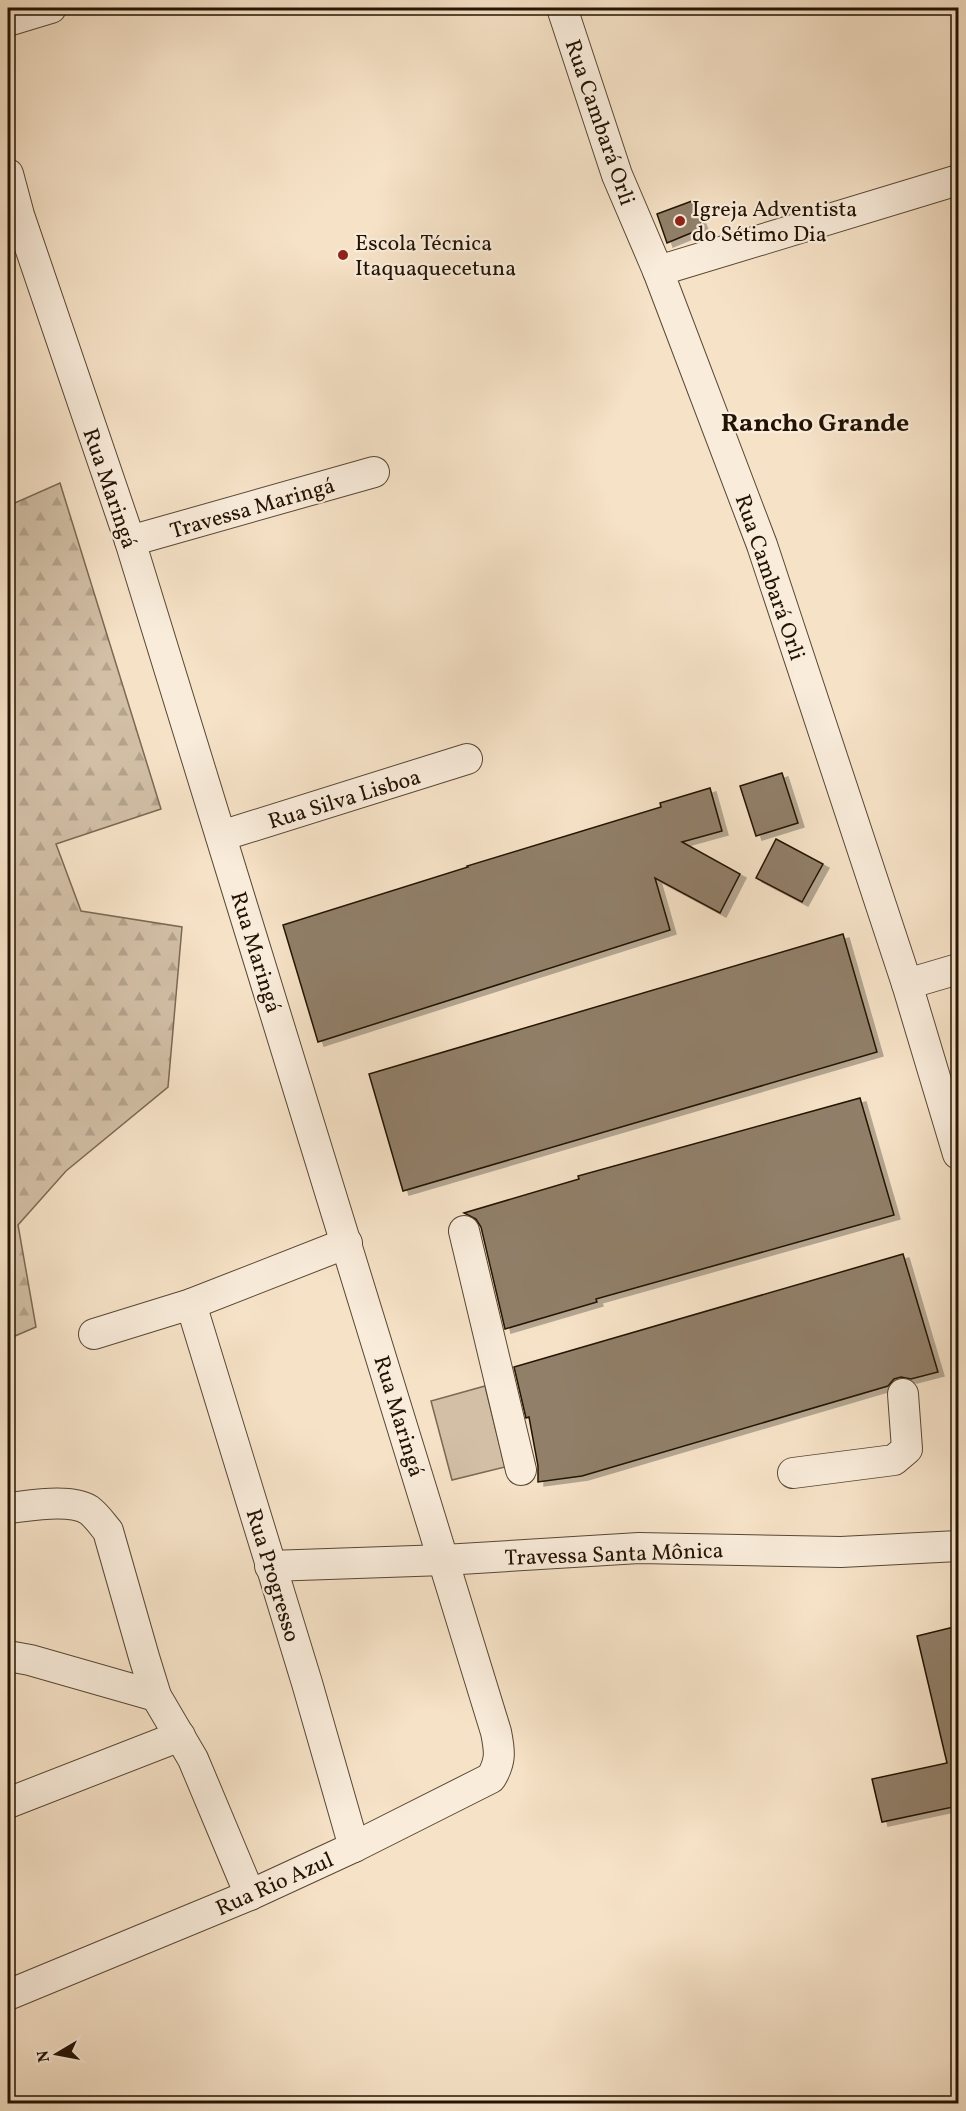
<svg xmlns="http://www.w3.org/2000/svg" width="966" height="2111" viewBox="0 0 966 2111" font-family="Vollkorn,serif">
	<defs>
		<pattern id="forest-firs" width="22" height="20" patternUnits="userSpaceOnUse" patternTransform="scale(1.5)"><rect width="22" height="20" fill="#d2bfa6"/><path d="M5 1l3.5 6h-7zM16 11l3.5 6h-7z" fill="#b4a38d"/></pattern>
		<filter id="shadow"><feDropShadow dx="6" dy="4" stdDeviation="0" flood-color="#0004"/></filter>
	</defs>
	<rect width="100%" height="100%" fill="#f6e2c7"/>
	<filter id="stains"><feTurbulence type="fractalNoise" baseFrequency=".00333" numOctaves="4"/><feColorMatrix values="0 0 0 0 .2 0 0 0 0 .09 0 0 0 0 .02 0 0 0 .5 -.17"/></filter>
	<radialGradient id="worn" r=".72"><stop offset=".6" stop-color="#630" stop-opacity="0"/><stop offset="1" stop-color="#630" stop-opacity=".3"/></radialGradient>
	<path fill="#d2bfa6" stroke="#7a6954" stroke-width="1.5" d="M485,1386L505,1467L452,1480L431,1401Z"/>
	<path fill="url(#forest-firs)" stroke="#7a6954" stroke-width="1.5" d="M60,483L161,809L56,844L81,911L182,927L168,1087L66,1171L18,1225L36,1327L8,1339V506Z"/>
	<g fill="#917f69" stroke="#231303" stroke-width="1.5" filter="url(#shadow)">
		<path d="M692,201L703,228L667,243L657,214Z"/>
		<path d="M782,773L798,823L756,836L740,786Z"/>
		<path d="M710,788L722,831L682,842L740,874L720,913L655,878L670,930L318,1042L283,925L468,867L467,866L661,807L660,803Z"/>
		<path d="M776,839L823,864L802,902L756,878Z"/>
		<path d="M843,934L877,1052L403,1191L369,1074Z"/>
		<path d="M860,1098L894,1215L596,1299L597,1302L505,1329L481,1227L476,1219L464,1213L579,1179L578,1176Z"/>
		<path d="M903,1254L938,1372L911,1379L901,1377L894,1379L888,1386L582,1476L538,1482V1466L529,1417L526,1418L514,1367Z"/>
		<path d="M958,1626V1806L882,1822L872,1779L947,1763L917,1636Z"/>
	</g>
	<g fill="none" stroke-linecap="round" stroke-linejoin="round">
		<g stroke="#584734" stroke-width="32">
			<g id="minor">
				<path d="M562,8L617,175L658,271L762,545L907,984L958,1154"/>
				<path d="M8,21L51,8"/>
				<path d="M8,174L19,215L130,541L496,1732C500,1752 501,1761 491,1778L354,1847L250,1895L8,1995"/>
				<path d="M658,271L958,180"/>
				<path d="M130,541L374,472"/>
				<path d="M221,836L467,759"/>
				<path d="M907,984L958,969"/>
				<path d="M464,1231L521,1470"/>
				<path d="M191,1304L307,1683L354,1847"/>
				<path d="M94,1334L191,1304L347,1243"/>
				<path d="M793,1473L894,1460L907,1449L903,1394"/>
				<path d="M8,1508C29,1506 70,1498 89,1510C97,1516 102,1524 108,1531L144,1657L156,1696L193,1759L250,1895"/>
				<path d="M270,1566L444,1560L639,1548L841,1552L958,1546"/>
				<path d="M8,1656L30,1660L156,1696"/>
				<path d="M8,1803L180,1736"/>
			</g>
		</g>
		<use href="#minor" stroke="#f9ecdb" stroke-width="30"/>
	</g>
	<g fill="#8f2418" stroke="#f9ecdb" stroke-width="2">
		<circle cx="680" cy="221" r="6"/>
		<circle cx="343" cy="255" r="6"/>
	</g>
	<g text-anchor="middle" stroke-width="4.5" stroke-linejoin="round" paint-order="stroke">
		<g font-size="22" fill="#231303" stroke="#f9ecdb">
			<text transform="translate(601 122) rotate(71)" y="8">Rua Cambará Orli</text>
			<text transform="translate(111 488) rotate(71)" y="8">Rua Maringá</text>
			<text transform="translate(252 507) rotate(-16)" y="8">Travessa Maringá</text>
			<text transform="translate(771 577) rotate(71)" y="8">Rua Cambará Orli</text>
			<text transform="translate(344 798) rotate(-17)" y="8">Rua Silva Lisboa</text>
			<text transform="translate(257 952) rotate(73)" y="8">Rua Maringá</text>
			<text transform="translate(400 1416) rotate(73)" y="8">Rua Maringá</text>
			<text transform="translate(614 1553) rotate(-2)" y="8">Travessa Santa Mônica</text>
			<text transform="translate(274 1575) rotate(73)" y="8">Rua Progresso</text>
			<text transform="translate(274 1883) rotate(-24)" y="8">Rua Rio Azul</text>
		</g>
		<g font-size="22" fill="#231303" stroke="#f9ecdb" text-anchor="start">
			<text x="692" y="216">Igreja Adventista<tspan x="692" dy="25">do Sétimo Dia</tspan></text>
			<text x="355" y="250">Escola Técnica<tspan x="355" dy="25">Itaquaquecetuna</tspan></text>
		</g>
		<g font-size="26" font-weight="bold" fill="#231303" stroke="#f9ecdb">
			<text x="815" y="431">Rancho Grande</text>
		</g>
	</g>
	<rect width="966" height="2111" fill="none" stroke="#f6e2c7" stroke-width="30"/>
	<rect x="9" y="9" width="948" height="2093" fill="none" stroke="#231303" stroke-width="3"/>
	<rect x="15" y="15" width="936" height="2081" fill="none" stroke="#231303" stroke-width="1.5"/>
	<g transform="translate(57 2054) rotate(260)" stroke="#f9ecdb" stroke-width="4.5" paint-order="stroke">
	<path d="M0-4.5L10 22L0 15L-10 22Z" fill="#231303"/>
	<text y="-9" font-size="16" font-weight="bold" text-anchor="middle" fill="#231303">N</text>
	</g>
	<rect width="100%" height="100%" filter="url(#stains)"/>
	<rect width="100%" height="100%" fill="url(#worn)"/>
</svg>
